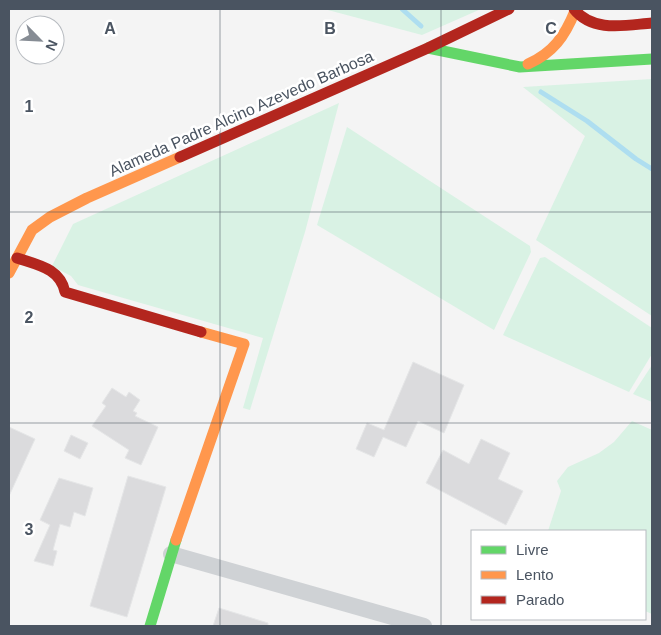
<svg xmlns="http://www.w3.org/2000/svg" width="661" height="635" viewBox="0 0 661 635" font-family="Arial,sans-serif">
	<rect width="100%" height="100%" fill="#f4f4f4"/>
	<g fill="#d9f2e4">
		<path d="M324,9H481L422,35Z"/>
		<path d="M652,79V316L536,240L585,136L523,87Z"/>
		<path d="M339,103L305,232L250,410L243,408L263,338L78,285L71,276L52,266L73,224Z"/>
		<path d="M347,127L530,246L531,252L494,330L317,225Z"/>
		<path d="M545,257L652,328V354L629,392L503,335L540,258Z"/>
		<path d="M652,365V402L633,394Z"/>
		<path d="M632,421L652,430V614L645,611V531H548L561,491L557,481L568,467L599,453L614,442Z"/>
	</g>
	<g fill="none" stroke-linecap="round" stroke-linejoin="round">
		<g stroke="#aedef0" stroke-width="5">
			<path d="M402,9L421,26"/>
			<path d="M541,92L587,121L636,159L652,169"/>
		</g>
	</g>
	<g fill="#dbdbdd" stroke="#e5e6e7">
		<path d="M413,362L464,385L444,433L418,421L406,447L383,437L374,457L356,449L367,423L384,430Z"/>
		<path d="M112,388L126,397L129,392L140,400L133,411L137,413L135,416L158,427L141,465L125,458L129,450L92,426L106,406L102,403Z"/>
		<path d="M9,427L35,439L9,496Z"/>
		<path d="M71,435L88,443L80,459L64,451Z"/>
		<path d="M481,439L510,453L498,479L523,491L506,525L426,483L443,450L469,464Z"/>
		<path d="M128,476L166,487L127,617L90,606Z"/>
		<path d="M59,478L93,488L85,516L74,512L70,527L60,524L53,550L57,551L53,566L34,561L50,525L40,520Z"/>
		<path d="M219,608L268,623V626H213Z"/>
	</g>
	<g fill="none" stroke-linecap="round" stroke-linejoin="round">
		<path stroke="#cfd2d5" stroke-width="16" d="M171,554L424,626"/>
		<g stroke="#63d668" stroke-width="11">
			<path d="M428,48L520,67L652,59"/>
			<path d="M150,626L176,540"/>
		</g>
		<g stroke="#ff974d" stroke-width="11">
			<path d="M528,64C553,53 565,36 575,11"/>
			<path d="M9,273L32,230L50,217L87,198L180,157"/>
			<path d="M176,540L244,344L201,332"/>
		</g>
		<g stroke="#b3261e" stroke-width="11">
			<path d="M574,9C593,33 626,25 652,23"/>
			<path d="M180,157L428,48L509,9"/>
			<path d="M17,258C37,265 60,268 65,292L201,332"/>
		</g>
	</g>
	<path fill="none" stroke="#4a5461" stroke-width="1" stroke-opacity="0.55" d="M220,9V626M441,9V626M9,212H652M9,423H652"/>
	<g text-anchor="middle" stroke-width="5" stroke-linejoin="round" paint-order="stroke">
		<g font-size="16" fill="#4a5461" stroke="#fff">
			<text transform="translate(241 113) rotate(-24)" y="6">Alameda Padre Alcino Azevedo Barbosa</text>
		</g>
	</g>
	<g font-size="16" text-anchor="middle" font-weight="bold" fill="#4a5461" stroke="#fff" stroke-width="5" stroke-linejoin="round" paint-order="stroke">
		<text x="110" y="34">A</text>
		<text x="330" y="34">B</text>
		<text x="551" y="34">C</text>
		<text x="29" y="112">1</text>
		<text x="29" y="323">2</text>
		<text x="29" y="535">3</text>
	</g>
	<rect width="661" height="635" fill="none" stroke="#4a5461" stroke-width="20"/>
	<rect x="471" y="530" width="175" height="90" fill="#ffffff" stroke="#b7bbc0"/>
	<rect x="481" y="546" width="25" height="8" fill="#63d668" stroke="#b7bbc0"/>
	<text x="516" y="555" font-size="15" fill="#4a5461">Livre</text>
	<rect x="481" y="571" width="25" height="8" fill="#ff974d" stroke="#b7bbc0"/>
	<text x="516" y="580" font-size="15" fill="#4a5461">Lento</text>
	<rect x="481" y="596" width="25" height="8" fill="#b3261e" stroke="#b7bbc0"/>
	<text x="516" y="605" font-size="15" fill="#4a5461">Parado</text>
	<g transform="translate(40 40) rotate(114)"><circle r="24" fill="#ffffff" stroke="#b7bbc0"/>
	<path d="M0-4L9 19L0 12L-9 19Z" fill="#868c94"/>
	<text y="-8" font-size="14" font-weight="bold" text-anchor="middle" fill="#4a5461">N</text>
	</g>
</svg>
